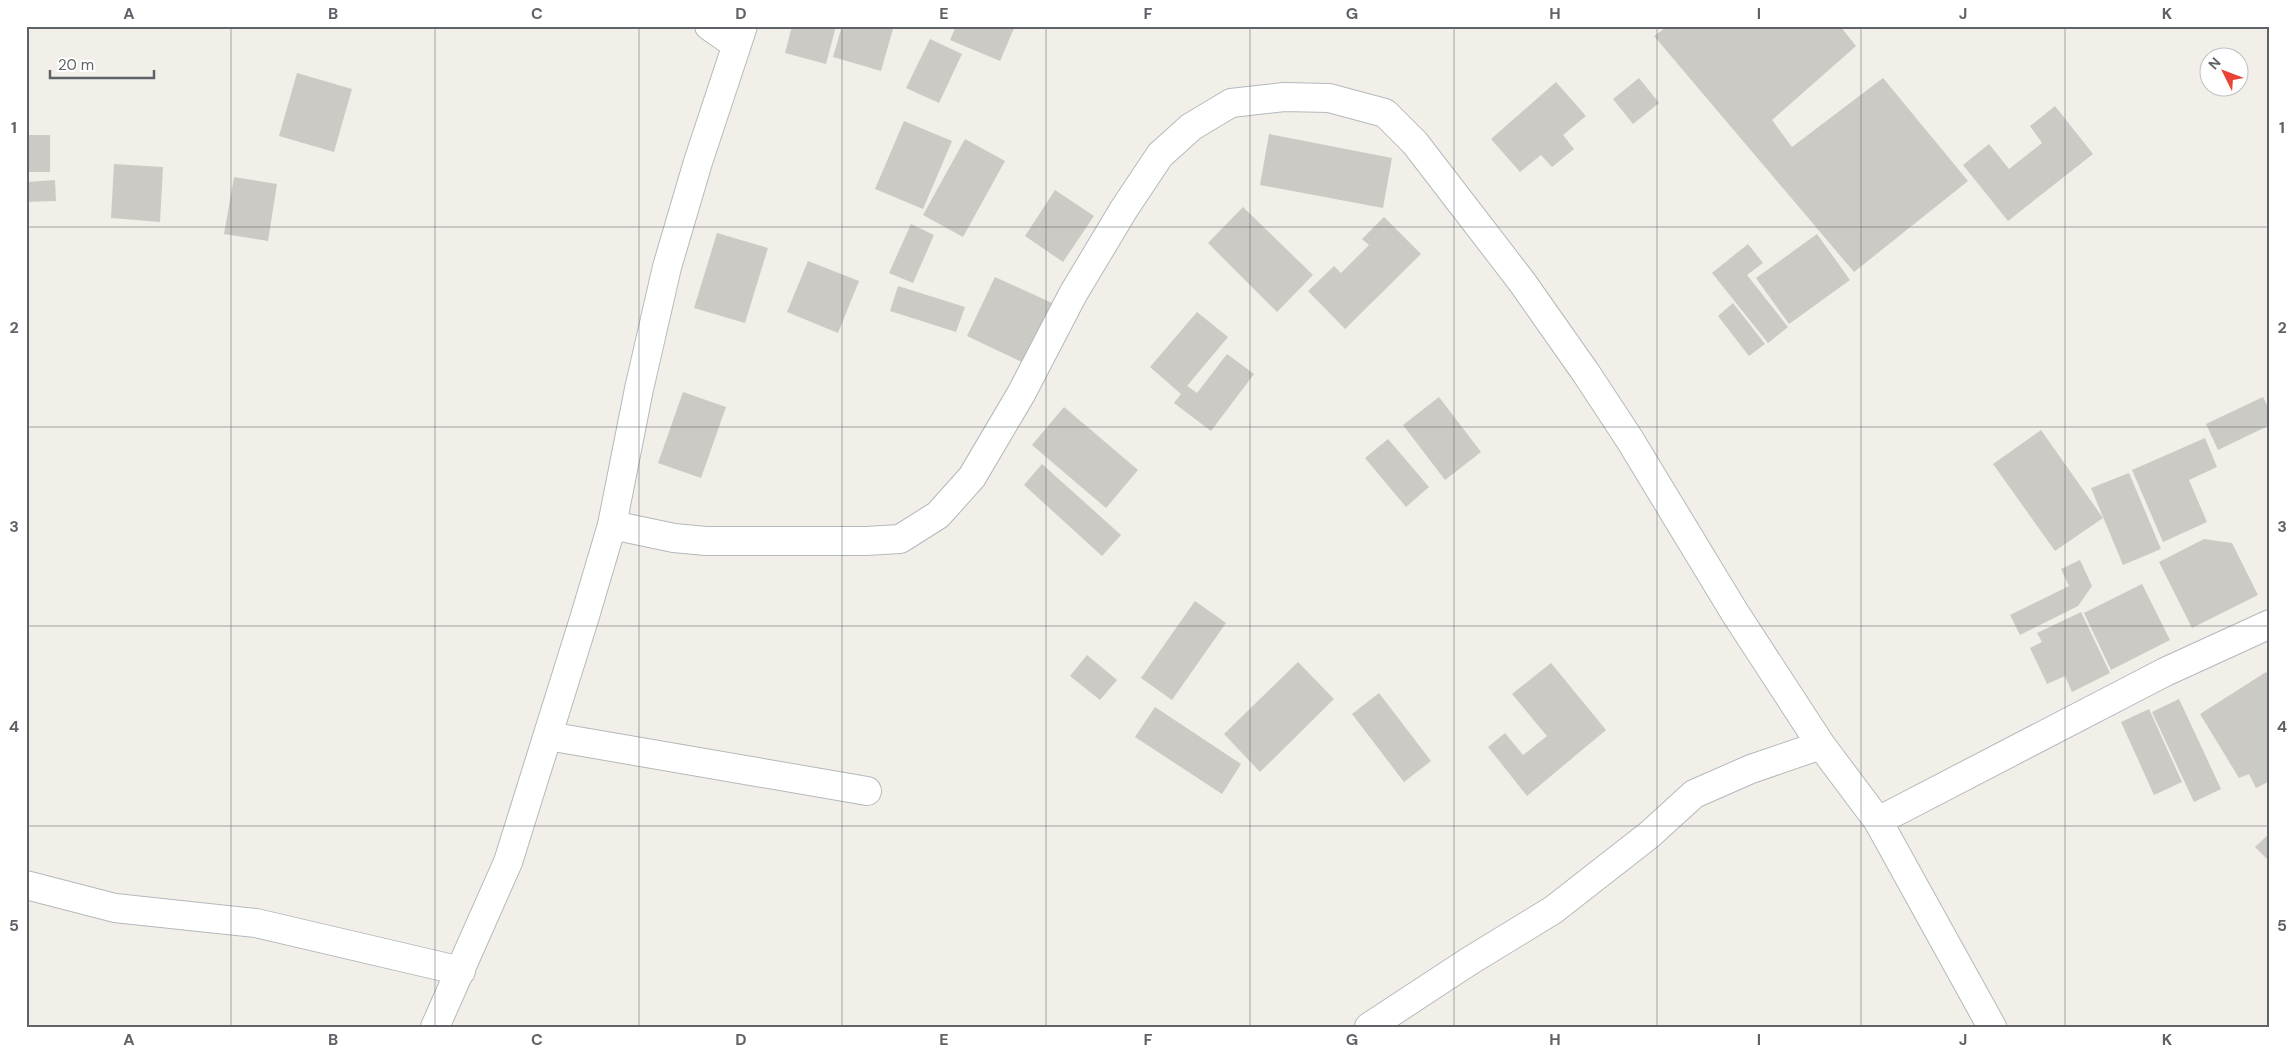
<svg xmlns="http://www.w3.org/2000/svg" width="2296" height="1053" viewBox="0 0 2296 1053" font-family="'DM Sans',sans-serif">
	<rect width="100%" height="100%" fill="#f1efe8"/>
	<g fill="#cccac5">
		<path d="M792,26H836L826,64L785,53Z"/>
		<path d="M842,26H884L893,29L881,71L833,57Z"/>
		<path d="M956,26H1015L1000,61L950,40Z"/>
		<path d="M1668,26H1840L1856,46L1772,120L1792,147L1883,78L1968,181L1854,272L1654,36Z"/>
		<path d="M930,39L962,54L939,103L906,88Z"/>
		<path d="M297,73L352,89L334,152L279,136Z"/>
		<path d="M1639,78L1659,103L1633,124L1613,99Z"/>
		<path d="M1556,82L1586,116L1563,135L1574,149L1552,167L1541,155L1520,172L1491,139Z"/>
		<path d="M2055,106L2093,154L2008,221L1963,165L1989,144L2009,169L2042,143L2030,126Z"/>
		<path d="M904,121L952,141L923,209L875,189Z"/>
		<path d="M1269,134L1392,158L1383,208L1260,185Z"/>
		<rect x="26" y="135" width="24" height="37"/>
		<path d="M965,139L1005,161L963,237L923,215Z"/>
		<path d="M114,164L163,167L160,222L111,218Z"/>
		<path d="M234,177L277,184L268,241L224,234Z"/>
		<path d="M55,180L56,201L26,202V182Z"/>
		<path d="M1055,190L1094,216L1063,262L1025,236Z"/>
		<path d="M1243,207L1313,275L1277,312L1208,243Z"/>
		<path d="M1384,217L1421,254L1345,329L1308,291L1334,266L1341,273L1369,245L1362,239Z"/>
		<path d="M911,224L934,235L913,283L889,273Z"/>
		<path d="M717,233L768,248L745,323L694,308Z"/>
		<path d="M1817,234L1850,280L1789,324L1756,278Z"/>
		<path d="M1748,244L1763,263L1747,275L1788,327L1768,343L1712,273Z"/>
		<path d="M808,261L859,281L838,333L787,312Z"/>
		<path d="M995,277L1052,303L1024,363L967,336Z"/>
		<path d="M898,286L965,307L956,332L890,311Z"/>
		<path d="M1733,303L1765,344L1749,356L1718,316Z"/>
		<path d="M1197,312L1228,337L1187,386L1197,393L1227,354L1254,374L1211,431L1174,403L1181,394L1150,367Z"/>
		<path d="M683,392L726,407L701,478L658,463Z"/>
		<path d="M1439,397L1481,452L1445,480L1403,425Z"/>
		<path d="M2263,397L2270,411V425L2218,450L2206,424Z"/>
		<path d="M1064,407L1138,470L1106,508L1032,445Z"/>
		<path d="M2041,430L2103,518L2055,551L1993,464Z"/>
		<path d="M2205,438L2217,467L2189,480L2207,522L2163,542L2132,470Z"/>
		<path d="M1388,439L1429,487L1406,507L1365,458Z"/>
		<path d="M1042,464L1121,535L1102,556L1024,485Z"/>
		<path d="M2129,473L2161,549L2123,565L2091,488Z"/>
		<path d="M2204,539L2232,543L2258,595L2192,628L2159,562Z"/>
		<path d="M2080,560L2092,586L2078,606L2020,635L2010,615L2069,586L2061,569Z"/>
		<path d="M2142,584L2170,640L2111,670L2084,613Z"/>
		<path d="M1195,601L1226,623L1172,700L1141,678Z"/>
		<path d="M2081,612L2110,673L2072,692L2065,676L2047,684L2030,648L2042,642L2037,633Z"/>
		<path d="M1087,655L1117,680L1100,700L1070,676Z"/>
		<path d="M1298,662L1334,699L1260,772L1224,734Z"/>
		<path d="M1551,663L1606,730L1527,796L1488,747L1505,733L1523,755L1547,736L1512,694Z"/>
		<path d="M2266,672L2270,679V781L2256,788L2249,774L2239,778L2200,714Z"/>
		<path d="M1379,693L1431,761L1404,782L1352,714Z"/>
		<path d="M2179,699L2221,789L2194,802L2152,712Z"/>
		<path d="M1155,707L1241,764L1222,794L1135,737Z"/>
		<path d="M2149,709L2182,782L2154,795L2121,722Z"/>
		<path d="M2270,833V862L2255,847Z"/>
	</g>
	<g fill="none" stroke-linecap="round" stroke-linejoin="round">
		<g stroke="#b5b8bc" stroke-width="30">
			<g id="minor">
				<path d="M709,26L735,44"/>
				<path d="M612,525L674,538L706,541H866L900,539L938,515L972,477L1021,394L1073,294L1124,209L1160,155L1191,127L1231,103L1284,97L1329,98L1385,113L1415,143L1522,282L1586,373L1630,440L1735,613L1821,745L1878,821L1992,1027"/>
				<path d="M548,736L867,791"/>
				<path d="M1878,821L2165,672L2270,624"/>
				<path d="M26,885L115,908L256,923L461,971"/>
				<path d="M435,1027L508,862L585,616L612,525L639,389L667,267L698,162L743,26"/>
				<path d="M1369,1027L1468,962L1553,910L1649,835L1694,794L1751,769L1821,745"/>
			</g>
		</g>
		<use href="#minor" stroke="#fff" stroke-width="28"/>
	</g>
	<path fill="none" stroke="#5f6368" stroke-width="1" stroke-opacity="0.55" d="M231,26V1027M435,26V1027M639,26V1027M842,26V1027M1046,26V1027M1250,26V1027M1454,26V1027M1657,26V1027M1861,26V1027M2065,26V1027M26,227H2270M26,427H2270M26,626H2270M26,826H2270"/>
	<rect width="2296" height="1053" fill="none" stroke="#ffffff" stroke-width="55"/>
	<g transform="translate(2224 72) rotate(312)"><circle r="24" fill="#ffffff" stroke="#bfc1c3"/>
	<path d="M0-4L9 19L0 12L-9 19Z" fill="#ea4335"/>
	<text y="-8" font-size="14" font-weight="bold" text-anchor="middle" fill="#5f6368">N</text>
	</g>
	<path d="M50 70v8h104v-8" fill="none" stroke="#5f6368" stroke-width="2.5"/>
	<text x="58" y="70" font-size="15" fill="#5f6368" stroke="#ffffff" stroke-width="4" paint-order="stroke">20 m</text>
	<rect x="28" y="28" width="2240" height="998" fill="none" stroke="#5f6368" stroke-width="2"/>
	<g font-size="16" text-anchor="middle" font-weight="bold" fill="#5f6368">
		<text x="129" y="19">A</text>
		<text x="333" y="19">B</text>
		<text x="537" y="19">C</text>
		<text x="741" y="19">D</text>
		<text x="944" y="19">E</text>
		<text x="1148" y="19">F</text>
		<text x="1352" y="19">G</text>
		<text x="1555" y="19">H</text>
		<text x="1759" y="19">I</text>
		<text x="1963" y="19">J</text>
		<text x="2167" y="19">K</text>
		<text x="14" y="133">1</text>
		<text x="2282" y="133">1</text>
		<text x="14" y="333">2</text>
		<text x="2282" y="333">2</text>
		<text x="14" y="532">3</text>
		<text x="2282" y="532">3</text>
		<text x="14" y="732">4</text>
		<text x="2282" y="732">4</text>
		<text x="14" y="931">5</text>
		<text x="2282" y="931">5</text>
		<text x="129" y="1045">A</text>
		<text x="333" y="1045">B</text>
		<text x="537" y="1045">C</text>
		<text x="741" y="1045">D</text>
		<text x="944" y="1045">E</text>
		<text x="1148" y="1045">F</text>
		<text x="1352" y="1045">G</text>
		<text x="1555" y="1045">H</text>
		<text x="1759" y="1045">I</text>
		<text x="1963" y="1045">J</text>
		<text x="2167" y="1045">K</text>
	</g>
</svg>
